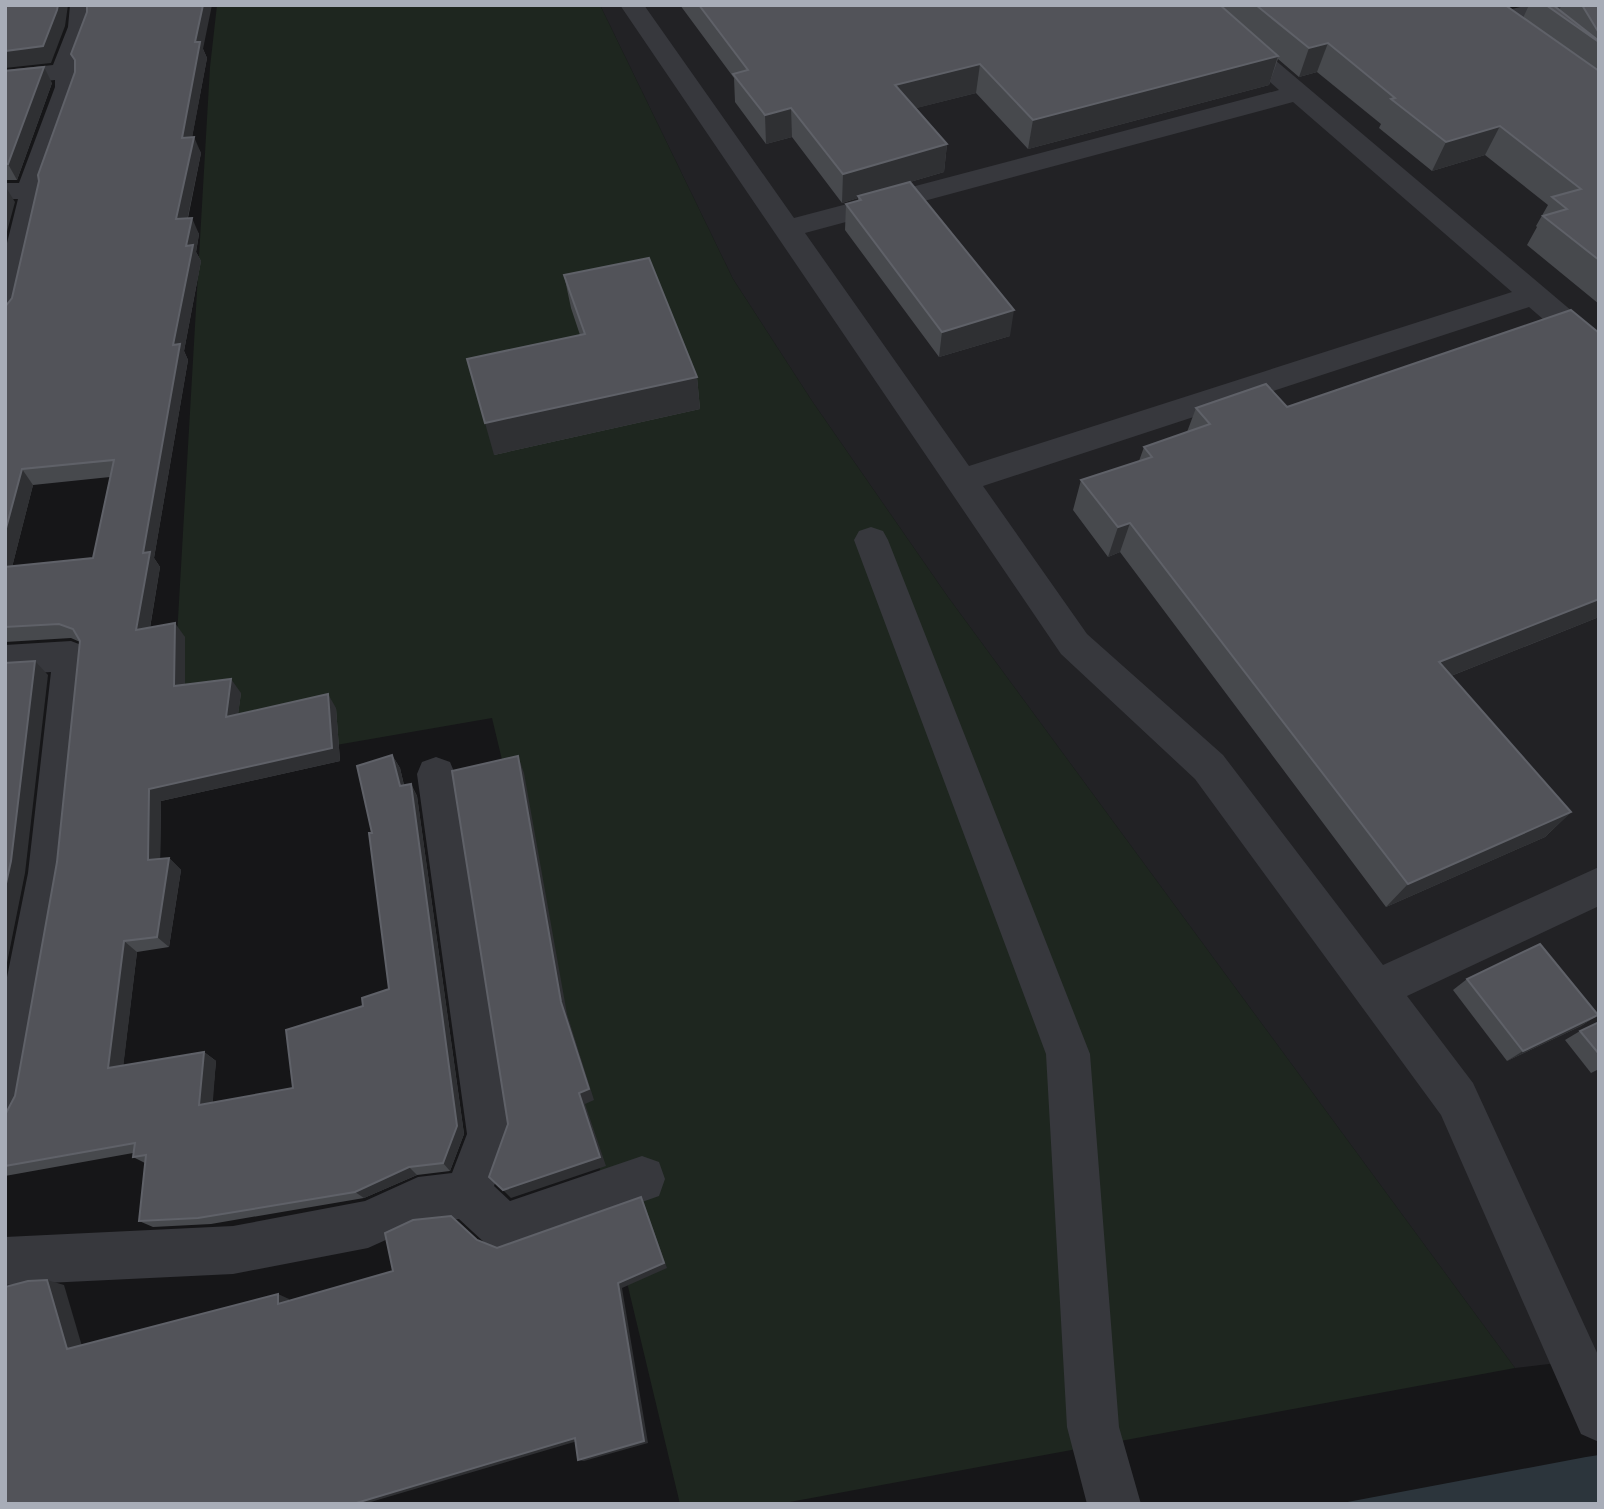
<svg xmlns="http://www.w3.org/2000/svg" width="1604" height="1509" viewBox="0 0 1604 1509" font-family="Mulish,sans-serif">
	<rect width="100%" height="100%" fill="#161618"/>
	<path fill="#222225" d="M600,5H1432L1599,134V1358L1515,1368L948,597L812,401L733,279Z"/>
	<path fill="#1e261f" d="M217,5H600L733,279L812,401L948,597L1515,1368L779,1504H680L492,718L169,774L210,67Z"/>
	<path fill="#2c353c" d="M1599,1455V1504H1337L1586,1457Z"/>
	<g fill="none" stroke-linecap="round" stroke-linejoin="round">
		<g fill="#37383d" fill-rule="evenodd">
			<path d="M70,5H94L92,27L76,70L80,76L81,87L44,191L46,197L20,313L16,320L5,323V251L18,199H5V183H19L55,87V80L5,85V70L53,65L68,27Z"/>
			<path d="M620,5H644L794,218L1279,90L1183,5H1210L1599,334V361L1588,358L1529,307L983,486L1087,634L1223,755L1383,965L1599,867V906L1407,996L1473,1083L1599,1357V1442L1581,1434L1441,1115L1195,779L1061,654ZM1293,102L1512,292L969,466L805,233Z"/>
			<path d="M1529,5H1576L1572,10L1493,27L1485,25L1481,20L1485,15Z"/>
			<path d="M871,527L883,531L888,540L1090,1054L1119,1427L1141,1504H1087L1067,1427L1046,1054L854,540L859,531Z"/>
			<path d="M71,641L84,646L89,656L68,873L28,1104L21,1120L5,1127V987L28,873L51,672L5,675V645Z"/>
			<path d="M436,757L450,762L455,774L513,1134L494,1186L510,1201L642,1156L659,1162L665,1179L659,1196L503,1251L486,1244L459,1219L421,1224L368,1248L233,1274L5,1285V1237L233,1226L365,1201L418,1177L452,1173L467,1134L417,774L422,762Z"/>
		</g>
	</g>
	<g fill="#47494d" fill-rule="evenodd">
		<path d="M680,5H1506L1523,18L1529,5H1546L1559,10L1562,5H1599V304L1527,245L1537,227L1536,226L1548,205L1485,155L1432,171L1379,128L1381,124L1317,72L1299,77L1278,59L1269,85L1028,149L976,93L916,108L947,144L944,172L910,182L1010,336L939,357L845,230L846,204L858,201V198L842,203L792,137L766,144L735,102L734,78Z"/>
		<path d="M203,49L207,58L192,137L201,153L188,218L199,234L196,252L201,261L184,351L188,360L154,558L160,567L150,628L185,637V685L241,693L238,714L336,708L340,761L161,801L160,859L169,858L181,870L169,947L137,952L123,1066L204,1052L216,1061L212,1103L293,1088L363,1006L389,989L372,833L392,755L400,768L404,785L411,784L417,796L464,1134L450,1171L417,1175L364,1198L211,1224L153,1227L139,1221L145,1163L133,1157V1153L5,1176V1115L15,1096L57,862L80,642L71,638L5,642V307L12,298L75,72V61L71,54ZM110,477L93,558L12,567L33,485Z"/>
		<path d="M5,71L52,83L17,180H5Z"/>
		<path d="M564,275L697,377L700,409L494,455L580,335L571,308Z"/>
		<path d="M1599,333V617L1451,676L1571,812L1545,837L1386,907L1120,552L1108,557L1073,510L1081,480L1139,461L1144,447L1187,432L1196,408L1287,407Z"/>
		<path d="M1467,979L1598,1015L1581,1026L1507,1061L1453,990Z"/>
		<path d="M1599,1022V1069L1591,1073L1565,1040L1580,1031Z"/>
	</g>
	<g fill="#2f3033">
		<path d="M58,5H68L65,26L51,63L5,68V51Z"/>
		<path d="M203,5H212L203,49L207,58L189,154L182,138L195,42Z"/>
		<path d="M1328,43L1317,72L1299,77L1309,48Z"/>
		<path d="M1278,56L1269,85L1028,149L1033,120Z"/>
		<path d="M980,64L976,93L893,114L895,85Z"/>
		<path d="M44,67L52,83L17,180L8,164Z"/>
		<path d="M791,108L792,137L766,144L765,115Z"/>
		<path d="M1500,126L1485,155L1432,171L1446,142Z"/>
		<path d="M194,137L201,153L184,235L176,219Z"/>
		<path d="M947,144L944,172L859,197L858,196V198L842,203L843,174Z"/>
		<path d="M5,186L15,202L5,239Z"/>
		<path d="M192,218L199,234L196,252L201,261L184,351L188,360L154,558L160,567L147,645L136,630L143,553L173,345L186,246Z"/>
		<path d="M1014,310L1010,336L939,357L942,332Z"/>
		<path d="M697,377L700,409L494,455L485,423Z"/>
		<path d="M22,469L33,485L8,583L5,579V532Z"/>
		<path d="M1130,523L1120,552L1108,557L1118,527Z"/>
		<path d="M1599,599V617L1418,689L1439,662Z"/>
		<path d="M175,623L185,637V700L174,686Z"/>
		<path d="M35,661L48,675L25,873L5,973V888Z"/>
		<path d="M231,679L241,693L236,730L226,717Z"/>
		<path d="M328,694L336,708L340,761L161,801L160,872L148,860L149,789Z"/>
		<path d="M392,755L400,768L407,799L400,786Z"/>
		<path d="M518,756L524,773L567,1014L594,1100L585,1104L606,1166L511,1198L503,1190L579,1093L561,1002Z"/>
		<path d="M411,784L417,796L464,1134L450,1171L443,1163Z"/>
		<path d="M1571,812L1545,837L1386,907L1408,884Z"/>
		<path d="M169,858L181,870L169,947L157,937Z"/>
		<path d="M124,941L137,952L122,1077L108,1068Z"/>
		<path d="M1598,1015L1581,1026L1507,1061L1523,1051Z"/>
		<path d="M204,1052L216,1061L212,1113L199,1105Z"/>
		<path d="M409,1167L417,1175L364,1198L355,1192Z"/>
		<path d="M641,1197L644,1204L667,1268L622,1288L648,1443L584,1461L578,1460L618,1283Z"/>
		<path d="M47,1280L64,1285L84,1353L67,1349Z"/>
		<path d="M278,1294L289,1299L290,1308L278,1304Z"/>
		<path d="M575,1438L581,1440L364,1504H353Z"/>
	</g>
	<g fill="#525359" stroke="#5f6168" stroke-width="2">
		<path d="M5,5H58L57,10L43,46L5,51Z"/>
		<path d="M87,5H203L195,42H200L182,138L194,137L176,219L192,218L186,246L193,245L173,345L180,344L143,553L150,552L136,630L175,623L174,686L231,679L226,717L328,694L332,748L149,789L148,860L169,858L157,937L124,941L108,1068L204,1052L199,1105L293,1088L286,1030L363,1006L362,998L389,989L369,833H372L357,766L392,755L400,786L411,784L457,1126L443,1163L409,1167L355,1192L198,1218L139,1221L146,1155L133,1157L135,1143L5,1166V1115L15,1096L57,862L80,641L73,629L59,624L5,627V567L93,558L114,460L22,469L5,532V307L12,298L39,181L38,175L75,72V60L71,54L87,12Z"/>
		<path d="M699,5H1220L1278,56L1033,120L980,64L895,85L947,144L843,174L791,108L765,115L733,74L748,70Z"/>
		<path d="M1256,5H1505L1599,71V260L1543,216L1567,209L1552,197L1581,189L1500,126L1446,142L1391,99L1395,98L1328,43L1309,48Z"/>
		<path d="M1546,5H1553L1599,41V42Z"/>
		<path d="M1582,5H1599V33Z"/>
		<path d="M44,67L8,164H5V71Z"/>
		<path d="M910,182L1014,310L942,332L846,204L861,200L858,196Z"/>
		<path d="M649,258L697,377L485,423L467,359L585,334L564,275Z"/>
		<path d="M1571,310L1599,333V599L1439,662L1571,812L1408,884L1130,523L1118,527L1081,480L1152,457L1144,447L1210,424L1196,408L1266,384L1287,407Z"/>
		<path d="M35,661L11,861L5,888V663Z"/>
		<path d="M518,756L561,1002L589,1089L579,1093L600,1157L503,1190L489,1177L508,1124L452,771Z"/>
		<path d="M1540,944L1598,1015L1523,1051L1467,979Z"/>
		<path d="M1599,1022V1054L1580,1031Z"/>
		<path d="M641,1197L664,1263L618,1283L644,1441L578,1460L575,1438L353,1504H5V1287L28,1281L47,1280L67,1349L278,1294V1304L393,1271L385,1233L413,1220L451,1216L477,1240L497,1248Z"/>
	</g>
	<rect width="1604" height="1509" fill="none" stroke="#a8adb8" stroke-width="14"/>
</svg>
